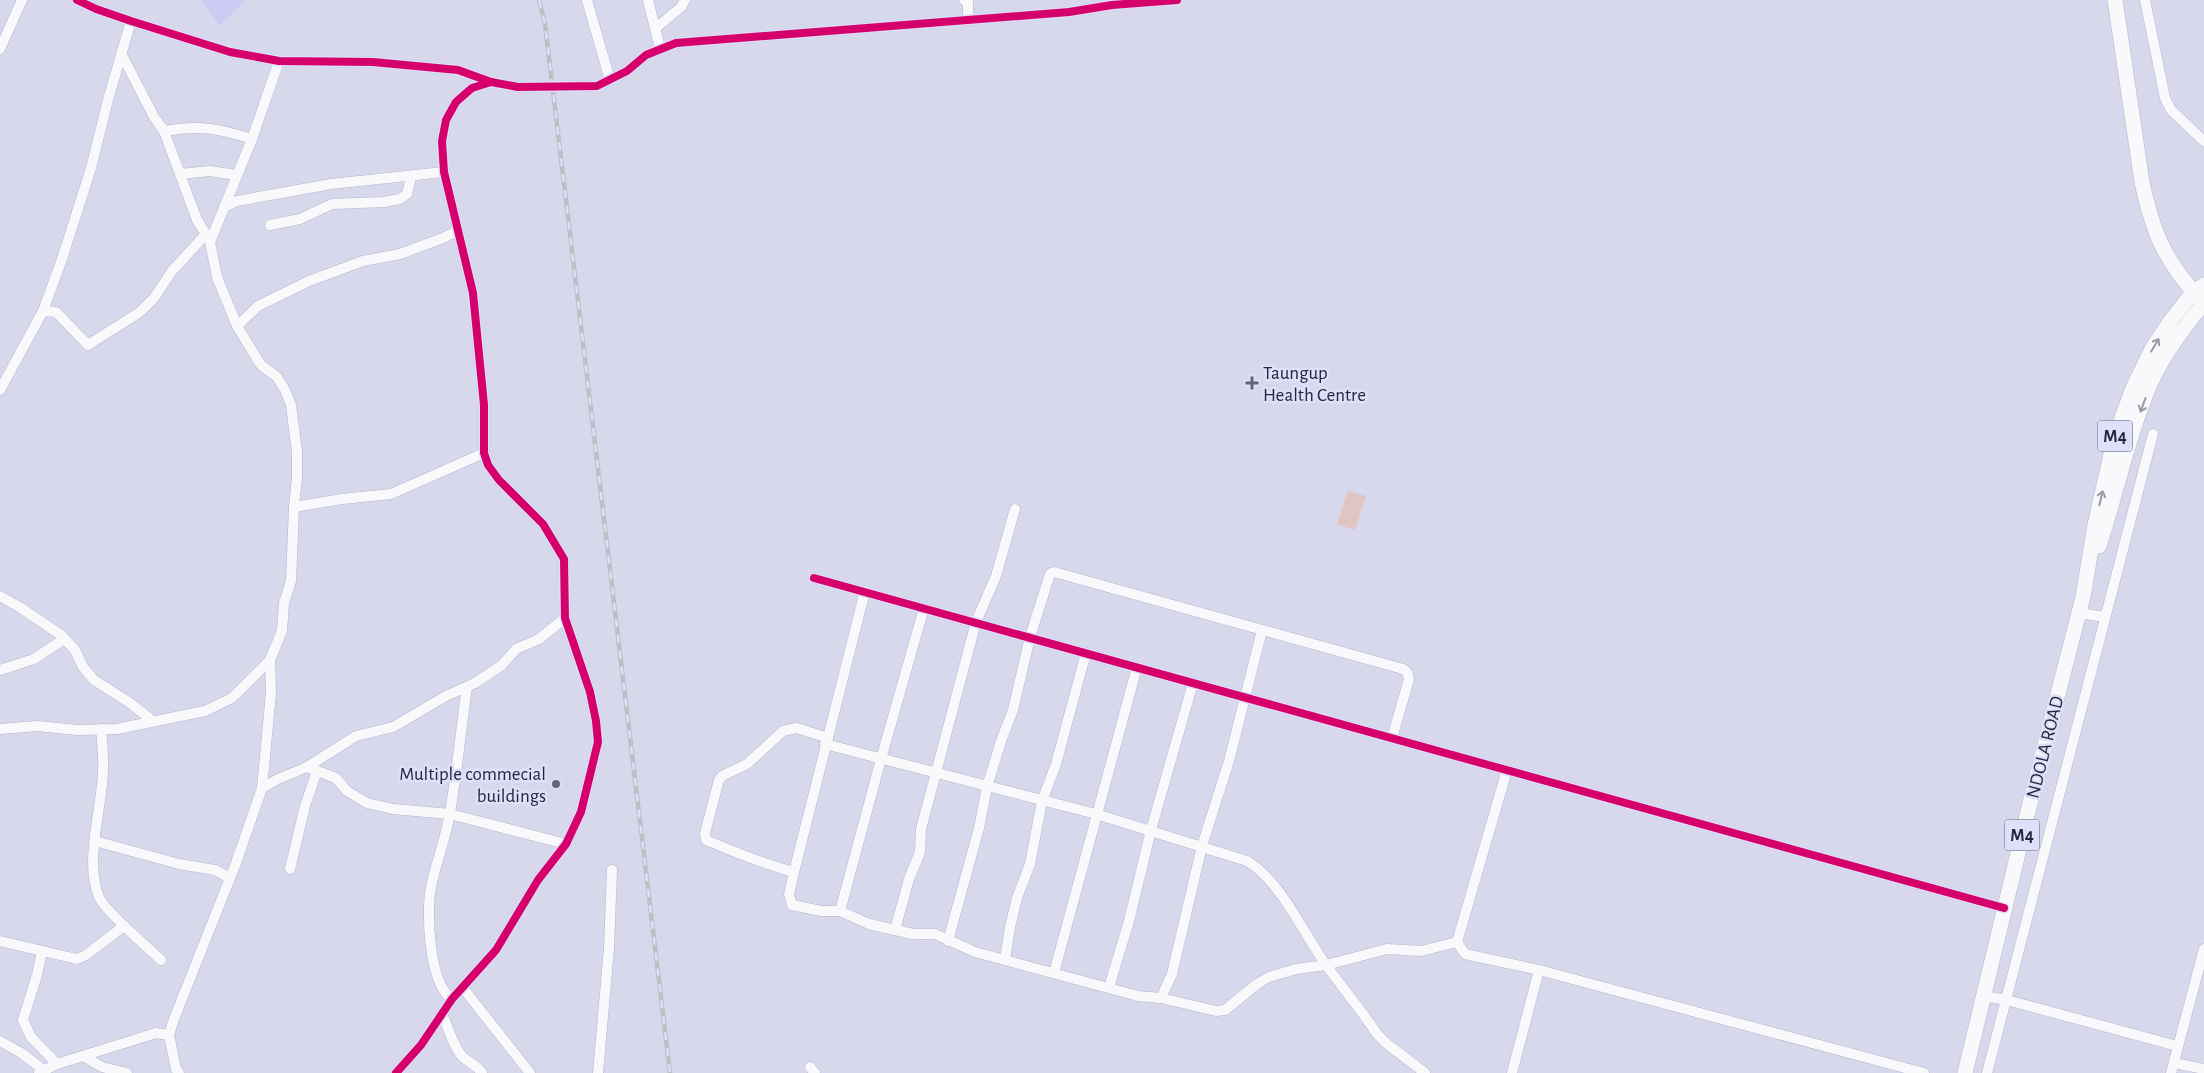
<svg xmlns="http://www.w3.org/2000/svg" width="2204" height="1073" viewBox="0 0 2204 1073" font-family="'Alegreya Sans',sans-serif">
	<rect width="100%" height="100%" fill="#d8d8ed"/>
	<path fill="#cccbf3" d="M201,0H246L220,26Z"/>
	<path fill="#e1c5c3" d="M1348,491L1366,496L1355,530L1337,524Z"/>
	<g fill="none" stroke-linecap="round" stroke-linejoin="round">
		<g stroke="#b6b5ca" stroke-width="11">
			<g id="minor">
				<path d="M77,0L96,9L131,21L230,52L279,61L373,62L458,70L491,82L518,87L597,86L627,71L646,55L676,43L1069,12L1112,5L1177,0"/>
				<path d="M587,0L610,80"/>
				<path d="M648,0L660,48"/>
				<path d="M964,0L968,2V20"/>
				<path d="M2145,0L2165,98L2171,110L2204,141"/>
				<path d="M656,28L681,7L685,0"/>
				<path d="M0,49L22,0"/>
				<path d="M121,53L154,117L164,131L197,220L209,239"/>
				<path d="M164,131C200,125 217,128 252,139"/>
				<path d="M180,174L210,171L236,175"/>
				<path d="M224,207L237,201L331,184L444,172"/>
				<path d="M270,225L300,219L332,204L384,202L400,199L407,194L411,177"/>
				<path d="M43,311L56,312L88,345L140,312L154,298L172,271L206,234"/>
				<path d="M237,326L258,306L309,281L363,261L400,254L443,238L457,231"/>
				<path d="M0,390L43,311L62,259L91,168L109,96L131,21"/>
				<path d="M294,507L342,499L391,494L484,453"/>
				<path d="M814,578L2004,908"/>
				<path d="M865,591L794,872L789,894L792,905L821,911H840L869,924L913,934H935L975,952L1138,996L1161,998L1172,974L1202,846L1229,761L1262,630"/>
				<path d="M0,596L21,608L61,635L75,650L83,667L94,680L130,703L153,721"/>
				<path d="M2079,613L2105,617"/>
				<path d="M0,670L34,659L64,639"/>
				<path d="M0,729L37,726L78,730L117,729L205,711L232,698L270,660"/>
				<path d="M101,729C102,743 104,758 103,771C102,808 84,862 99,897C103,907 117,918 124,926"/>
				<path d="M825,744L1096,814L1247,861C1280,881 1301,928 1322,959C1339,984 1360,1008 1377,1034L1386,1043L1425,1073"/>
				<path d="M307,767L336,778L347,791L367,803L393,809L450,814L566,844"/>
				<path d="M1507,770L1457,942L1465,954L1539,970L1924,1073"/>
				<path d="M262,788L278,779L307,767L356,736L393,727L446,696L475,683L502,665L516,649L539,639L565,618"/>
				<path d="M95,841L179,864L215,870L230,878"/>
				<path d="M290,869L305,806L317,771"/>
				<path d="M794,872C764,864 734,852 706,840L705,833L719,780L722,776L747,764L783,731L797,728L828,738"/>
				<path d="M840,911L881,759L924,608"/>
				<path d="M895,930L909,879L920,852L921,829L976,622L996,576L1015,509"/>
				<path d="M0,941L77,959L86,955L124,926L161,960"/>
				<path d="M948,941L979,828L987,787L1001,741L1013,710L1030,637L1050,574L1054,572L1403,669L1407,672L1409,679L1392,738"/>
				<path d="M42,951L37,975L23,1020L31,1037L57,1064"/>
				<path d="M1005,960L1010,927L1017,898L1030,864L1042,801L1056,764L1086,653"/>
				<path d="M1054,973L1137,667"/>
				<path d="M1109,987L1129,921L1151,830L1193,683"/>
				<path d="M463,988L530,1073"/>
				<path d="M1983,996L2007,1000L2177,1046"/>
				<path d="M1161,998L1216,1011L1225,1010L1257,984L1269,977L1296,969L1326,965L1387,949L1421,951L1457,942"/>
				<path d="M452,999C429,984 426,912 431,887C436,862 446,838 450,813C457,771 461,729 467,687"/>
				<path d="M442,1014C448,1026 452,1044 461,1055C467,1062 477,1065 482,1073"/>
				<path d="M0,1041L23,1054L43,1070"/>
				<path d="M83,1056L102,1067L127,1073"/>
				<path d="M2174,1063L2204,1069"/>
				<path d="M810,1067L815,1073"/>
				<path d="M39,1073L57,1064L156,1033L169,1035"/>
				<path d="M179,1073L176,1069L169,1035L174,1019L236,863L262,788L271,693L270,660L282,631L284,603L291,581L294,507L297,477V452L291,405L285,390L277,377L261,365L237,326L217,277L210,242L252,139L279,61"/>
				<path d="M396,1073L421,1045L452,999L496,950L538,880L566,844L581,812L598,742L596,721L590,692L565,618L564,559L543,524L499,480L488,465L484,453V405L473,293L444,172L442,141L446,120L456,102L472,88L491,82"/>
				<path d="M598,1073L609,948L612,870"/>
				<path d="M1512,1073L1539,970"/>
				<path d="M1987,1073L2153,434"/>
				<path d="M2171,1073L2204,949"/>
			</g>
		</g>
		<g stroke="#b6b5ca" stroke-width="16">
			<g id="primary">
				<path d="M2115,0L2142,182C2153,234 2166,264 2204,303"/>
				<path d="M2099,546C2117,491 2128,435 2151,382C2164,354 2184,327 2204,303"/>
				<path d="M1965,1073L2032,795L2083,597L2095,525L2115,437L2133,388L2152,349L2172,319L2193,292L2204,285"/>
			</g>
		</g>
		<use href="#minor" stroke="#f9f9fc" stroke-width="10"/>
		<use href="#primary" stroke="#f9f9fc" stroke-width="15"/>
		<g stroke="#bebec4" stroke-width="4.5">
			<path id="rail" d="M539,0L545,24L670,1073"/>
		</g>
		<use href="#rail" stroke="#dedff8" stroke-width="2.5" stroke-dasharray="8" stroke-linecap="butt"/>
		<g stroke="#dedff8" stroke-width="11">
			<g id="cycleway">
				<path d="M77,0L96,9L131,21L230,52L279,61L373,62L458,70L491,82L518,87L597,86L627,71L646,55L676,43L1069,12L1112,5L1177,0"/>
				<path d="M814,578L2004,908"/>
				<path d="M396,1073L421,1045L452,999L496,950L538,880L566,844L581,812L598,742L596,721L590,692L565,618L564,559L543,524L499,480L488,465L484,453V405L473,293L444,172L442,141L446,120L456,102L472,88L491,82"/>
			</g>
		</g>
		<use href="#cycleway" stroke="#d6006c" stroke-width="8"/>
	</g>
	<defs><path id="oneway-shaft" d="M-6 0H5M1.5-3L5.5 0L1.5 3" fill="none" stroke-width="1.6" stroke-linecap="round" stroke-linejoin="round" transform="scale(1.25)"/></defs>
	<g stroke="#9a9aa6">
		<use href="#oneway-shaft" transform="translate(2155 345) rotate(-59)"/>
		<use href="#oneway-shaft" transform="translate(2143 405) rotate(110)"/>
		<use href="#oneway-shaft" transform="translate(2101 498) rotate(-77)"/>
	</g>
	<g fill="#64647b" stroke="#dedff8" stroke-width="2">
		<path d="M1249.5 375.5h5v5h5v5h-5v5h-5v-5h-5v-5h5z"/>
		<circle cx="556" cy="784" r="5"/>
	</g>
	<g text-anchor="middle" stroke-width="5" stroke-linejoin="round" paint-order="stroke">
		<g fill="#dedff8" stroke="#5d5d75" stroke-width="1">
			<rect x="2097.5" y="420.5" width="35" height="31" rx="4"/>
			<rect x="2004.5" y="819.5" width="35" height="31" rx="4"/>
		</g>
		<g font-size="18" font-weight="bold" fill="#26253d">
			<text x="2115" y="442">M4</text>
			<text x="2022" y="841">M4</text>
		</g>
		<g font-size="19" fill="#26253d" stroke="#dedff8" text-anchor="start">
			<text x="1263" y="379">Taungup<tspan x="1263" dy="22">Health Centre</tspan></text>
			<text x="546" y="780" text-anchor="end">Multiple commecial<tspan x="546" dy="22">buildings</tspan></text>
		</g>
		<g font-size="19" fill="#26253d" stroke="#dedff8">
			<text transform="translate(2044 747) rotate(-76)" y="7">NDOLA ROAD</text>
		</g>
	</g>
</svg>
